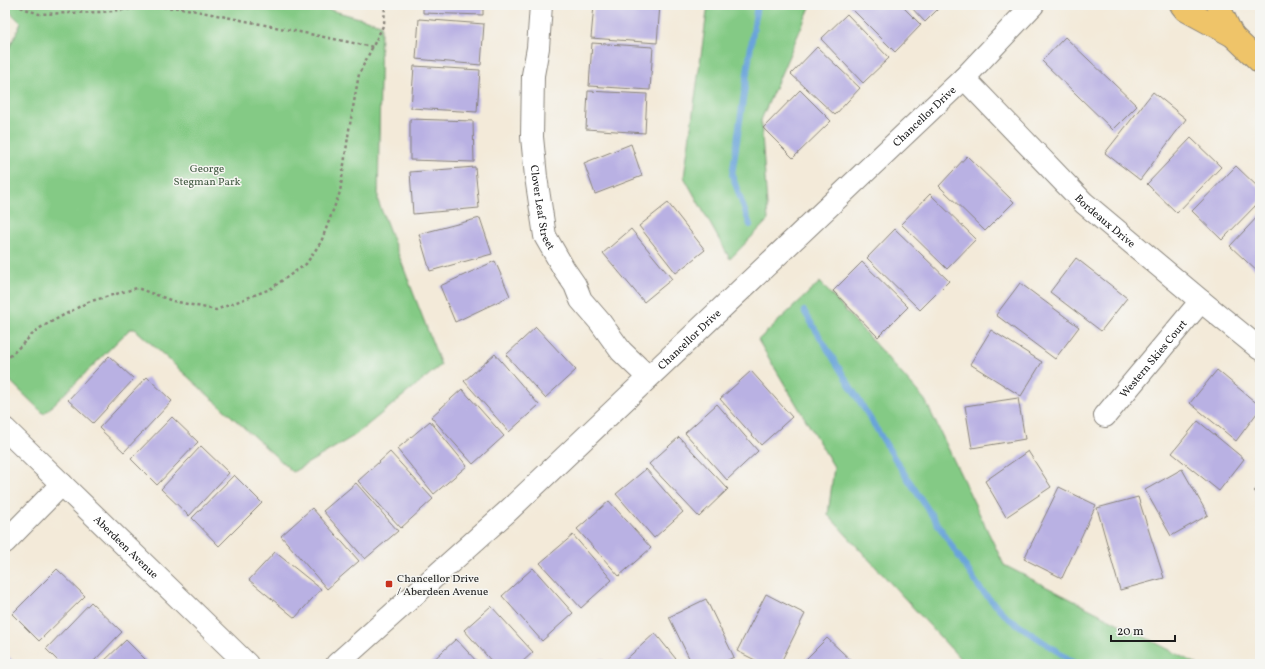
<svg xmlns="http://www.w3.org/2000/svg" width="1265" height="669" viewBox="0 0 1265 669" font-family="Vollkorn,serif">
	<rect width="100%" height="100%" fill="#f6f6f2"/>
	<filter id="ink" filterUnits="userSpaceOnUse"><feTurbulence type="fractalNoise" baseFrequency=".025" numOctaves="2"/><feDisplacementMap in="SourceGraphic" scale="8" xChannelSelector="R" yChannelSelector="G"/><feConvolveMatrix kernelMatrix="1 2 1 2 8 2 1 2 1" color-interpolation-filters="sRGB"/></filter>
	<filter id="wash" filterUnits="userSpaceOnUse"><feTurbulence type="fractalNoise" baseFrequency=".012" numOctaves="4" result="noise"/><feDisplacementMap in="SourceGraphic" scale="16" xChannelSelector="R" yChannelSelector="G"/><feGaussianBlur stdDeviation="0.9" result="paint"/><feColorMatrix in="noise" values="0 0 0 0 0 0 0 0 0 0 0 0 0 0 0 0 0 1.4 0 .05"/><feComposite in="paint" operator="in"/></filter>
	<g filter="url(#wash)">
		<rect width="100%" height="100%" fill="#f3ead9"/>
		<g fill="#84ca85" stroke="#507350">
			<path d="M5,5H312L381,24L378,201L441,365L354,436L293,472L135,329H130L44,414L5,376V57L21,23L5,7Z"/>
			<path d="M708,5H811L761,120L768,220L730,259L684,177Z"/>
			<path d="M820,282L925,400L1004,565L1197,664H965L828,515L834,467L758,340Z"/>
		</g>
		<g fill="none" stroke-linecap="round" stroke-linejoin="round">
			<g stroke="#6aa4da" stroke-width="6">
				<path d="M750,225L732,175L757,5"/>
				<path d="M804,311L900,467L981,590L1008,618L1076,664"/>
			</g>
		</g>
		<g id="blocks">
			<g fill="#b9b1e3">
				<path d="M423,5H483V15L423,13Z"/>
				<path d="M594,5H660L657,43L591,38Z"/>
				<path d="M851,5H901L921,25L895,52L849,6Z"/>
				<path d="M909,5H942L925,22Z"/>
				<path d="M847,14L889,58L863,83L821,39Z"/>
				<path d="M419,19L484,24L481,65L416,59Z"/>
				<path d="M1065,37L1137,106L1113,130L1042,61Z"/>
				<path d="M592,43L653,47L650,90L589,86Z"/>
				<path d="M817,47L860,88L835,115L791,74Z"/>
				<path d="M414,66L480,70L477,112L411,108Z"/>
				<path d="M800,90L831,121L793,158L763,128Z"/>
				<path d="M588,91L647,94L645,133L586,129Z"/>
				<path d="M1153,92L1186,119L1140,180L1105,153Z"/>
				<path d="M410,119L473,121L474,162L410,160Z"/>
				<path d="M1191,138L1221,167L1177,213L1147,184Z"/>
				<path d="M631,144L642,176L595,194L584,163Z"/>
				<path d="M967,156L1014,202L985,231L939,186Z"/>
				<path d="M1236,166L1260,189V201L1222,240L1192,211Z"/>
				<path d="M475,167L479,208L413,214L410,172Z"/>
				<path d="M930,194L976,239L947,269L901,224Z"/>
				<path d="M668,203L705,250L676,273L639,226Z"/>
				<path d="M1260,214V274L1230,246Z"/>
				<path d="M480,218L492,254L430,271L419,234Z"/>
				<path d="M631,229L672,279L644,302L603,253Z"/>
				<path d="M895,229L949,281L920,310L867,258Z"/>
				<path d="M1076,258L1127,298L1101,331L1050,292Z"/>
				<path d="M495,261L510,296L455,322L440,286Z"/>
				<path d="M862,262L908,307L878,337L833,291Z"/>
				<path d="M1020,283L1079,327L1055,359L996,315Z"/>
				<path d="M536,327L576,370L545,398L506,355Z"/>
				<path d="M991,330L1042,362L1021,396L970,364Z"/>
				<path d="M495,354L539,405L509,432L464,381Z"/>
				<path d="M109,356L134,379L93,423L68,400Z"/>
				<path d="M1217,370L1260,406V409L1236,441L1190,403Z"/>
				<path d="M751,371L792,417L761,445L720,399Z"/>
				<path d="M147,377L172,401L124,452L99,428Z"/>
				<path d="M462,389L504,436L473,464L431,417Z"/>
				<path d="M1018,398L1025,439L972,448L965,406Z"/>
				<path d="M717,404L758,451L727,480L685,433Z"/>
				<path d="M172,417L198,442L157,485L131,459Z"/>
				<path d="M430,421L467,466L434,494L397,449Z"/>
				<path d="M1198,421L1244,459L1219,491L1172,453Z"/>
				<path d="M679,437L728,489L699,517L649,464Z"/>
				<path d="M201,446L229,473L189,516L161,489Z"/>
				<path d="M1028,451L1051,487L1006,517L985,481Z"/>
				<path d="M390,452L433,499L401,528L358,481Z"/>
				<path d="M646,469L683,512L654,538L616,494Z"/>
				<path d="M1182,469L1208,515L1171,536L1145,490Z"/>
				<path d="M234,475L262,503L219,546L192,518Z"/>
				<path d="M356,483L398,531L365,559L323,511Z"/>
				<path d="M1260,485V497L1254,491Z"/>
				<path d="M1059,487L1096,505L1062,578L1024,559Z"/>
				<path d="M1138,497L1164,578L1120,590L1097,508Z"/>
				<path d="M609,501L651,548L619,576L577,529Z"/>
				<path d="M312,508L359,561L327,589L281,536Z"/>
				<path d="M573,535L612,580L581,608L540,563Z"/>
				<path d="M275,552L321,589L295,618L249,580Z"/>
				<path d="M533,568L573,613L542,641L502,596Z"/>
				<path d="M57,569L85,596L39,641L12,614Z"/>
				<path d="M766,594L805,614L780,664H763L737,651Z"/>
				<path d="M706,599L734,657L720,664H692L669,617Z"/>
				<path d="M91,602L122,632L91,664H61L46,649Z"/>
				<path d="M491,606L533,652L520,664H494L464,630Z"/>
				<path d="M655,633L680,664H621Z"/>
				<path d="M827,638L855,664H801Z"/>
				<path d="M456,639L479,664H429Z"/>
				<path d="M126,640L150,664H101Z"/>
				<path d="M5,653L16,664H5Z"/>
				<path d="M602,658L607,664H595Z"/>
			</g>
		</g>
	</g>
	<g filter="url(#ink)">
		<use href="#blocks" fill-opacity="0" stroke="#88837a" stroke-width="1"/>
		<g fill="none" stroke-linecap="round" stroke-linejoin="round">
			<g stroke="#88837a" stroke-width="24">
				<g id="minor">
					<path id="s1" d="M541,5L538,48L533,75L532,137L536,177L545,236L564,269L575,285L581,300L600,322L621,351L648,377"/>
					<path id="s2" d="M964,78L1084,203L1201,301L1260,349"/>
					<path id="s3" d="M1105,416L1201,301"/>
					<path id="s4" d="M5,429L247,664"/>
					<path d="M5,542L62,484"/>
					<path id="s5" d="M337,664L508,511L964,78L1033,5"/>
				</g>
			</g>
			<g stroke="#88837a" stroke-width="24">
				<g id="major">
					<path d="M1181,5L1185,10L1233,36L1260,62"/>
					<path d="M1218,5L1233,36"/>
				</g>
			</g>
			<g stroke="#88837a" stroke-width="2.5" stroke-dasharray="3 3" stroke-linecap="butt">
				<path d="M15,5L39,14L100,12L155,7L182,8L373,47"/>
				<path d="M5,361L38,329L88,302L137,288L173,301L216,310L270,289L306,264L321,242L340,192L349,130L359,74L384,24L385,5"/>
			</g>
			<use href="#minor" stroke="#fff" stroke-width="22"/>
			<use href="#major" stroke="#efc469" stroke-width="22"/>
		</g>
	</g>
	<rect fill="#c8321e" stroke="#f6f6f2" stroke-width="1.5" x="385" y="580" width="8" height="8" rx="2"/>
	<g text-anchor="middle" stroke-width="3" stroke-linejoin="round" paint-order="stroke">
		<g font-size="11" fill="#1c1c1c" stroke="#f6f6f2">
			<text dy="4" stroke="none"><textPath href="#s5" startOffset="803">Chancellor Drive</textPath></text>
			<text dy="4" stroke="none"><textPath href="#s1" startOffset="204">Clover Leaf Street</textPath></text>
			<text dy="4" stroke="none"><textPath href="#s2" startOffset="201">Bordeaux Drive</textPath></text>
			<text dy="4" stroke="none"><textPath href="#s5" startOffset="479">Chancellor Drive</textPath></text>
			<text dy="4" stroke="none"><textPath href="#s3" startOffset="75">Western Skies Court</textPath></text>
			<text dy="4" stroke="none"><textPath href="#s4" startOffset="169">Aberdeen Avenue</textPath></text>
		</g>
		<g font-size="11" fill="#405941" stroke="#f6f6f2">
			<text x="207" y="172">George<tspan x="207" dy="13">Stegman Park</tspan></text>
		</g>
		<g font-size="11" fill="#1c1c1c" stroke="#f6f6f2" text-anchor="start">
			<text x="397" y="582">Chancellor Drive<tspan x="397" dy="13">/ Aberdeen Avenue</tspan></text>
		</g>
	</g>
	<rect width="1265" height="669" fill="none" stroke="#f6f6f2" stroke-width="20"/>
	<path d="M1111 635v6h64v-6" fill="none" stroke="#1c1c1c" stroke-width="2"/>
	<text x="1117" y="635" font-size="12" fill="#1c1c1c" stroke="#f6f6f2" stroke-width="3" paint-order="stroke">20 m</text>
</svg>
